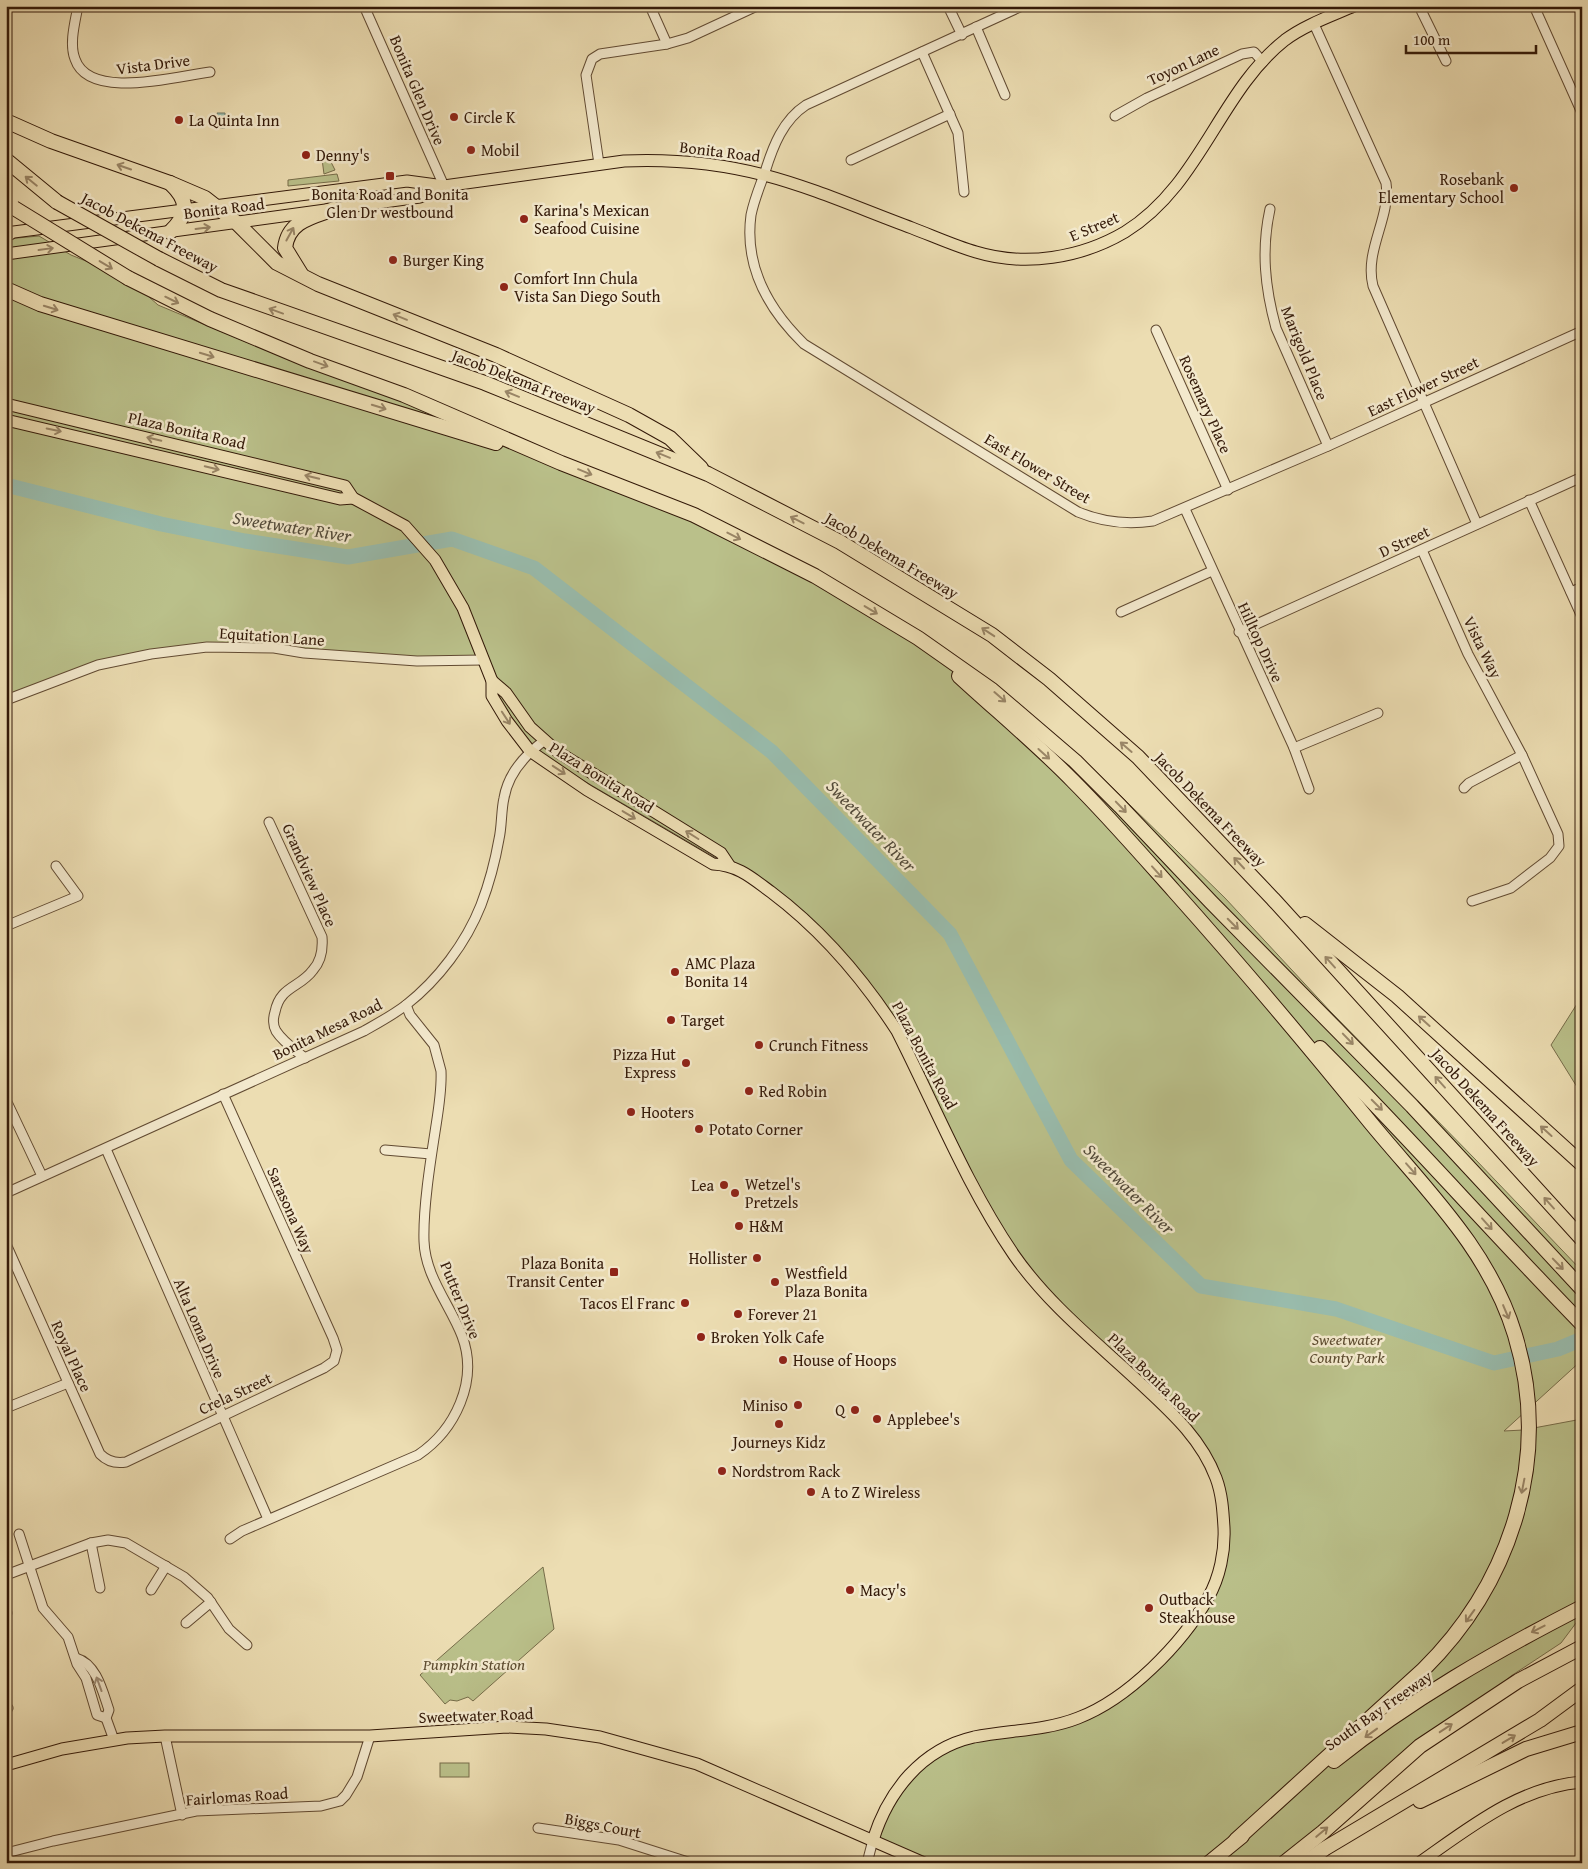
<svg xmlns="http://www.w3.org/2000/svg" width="1588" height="1869" viewBox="0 0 1588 1869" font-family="'Gentium Book Plus',serif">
	<rect width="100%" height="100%" fill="#ecddb2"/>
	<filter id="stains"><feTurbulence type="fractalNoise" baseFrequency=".004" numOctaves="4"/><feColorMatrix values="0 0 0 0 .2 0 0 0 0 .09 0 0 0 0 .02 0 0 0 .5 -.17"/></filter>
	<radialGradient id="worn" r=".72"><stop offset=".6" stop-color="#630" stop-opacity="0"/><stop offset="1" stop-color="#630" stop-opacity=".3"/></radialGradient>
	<g fill="#bac08a" stroke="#766c49">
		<path d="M329,158L335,170L324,174L322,159Z"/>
		<path d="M337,174L339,181L288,186V180Z"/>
		<path d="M39,236L71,255L128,278L158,305L306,367L402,400L693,514L918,638L1083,759L1225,898L1330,1011L1475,1159L1582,1271V1360L1504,1431L1523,1430L1582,1419V1615L1561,1643L1511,1676L1406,1766L1283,1863H924L873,1840L884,1809L940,1751L1095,1711L1179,1637L1216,1578L1224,1512L1199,1445L1062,1312L1006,1243L901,1038L864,982L759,883L567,771L533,747L505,708L493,685L481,655L417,661L275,648L150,652L6,698V239Z"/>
		<path d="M1582,996V1095L1551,1045Z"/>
		<path d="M543,1567L554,1629L473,1701L468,1697L457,1701L450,1700L445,1704L420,1675Z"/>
		<rect x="440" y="1763" width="29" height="14"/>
	</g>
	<path fill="#99bcad" stroke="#707b6b" d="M217,113H225V128H219Z"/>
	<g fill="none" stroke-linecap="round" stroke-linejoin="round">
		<path stroke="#99bcad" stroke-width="15" d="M6,485L161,524L245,541L348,557L452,539L534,568L772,752L950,934L1071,1160L1201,1286L1336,1309L1494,1363L1558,1349L1582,1339"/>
		<g stroke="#614a32" stroke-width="11">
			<g id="minor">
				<path d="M78,6C75,22 69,44 75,59C89,101 177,76 210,72"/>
				<path d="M364,6L444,186"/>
				<path d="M650,6L667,44"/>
				<path d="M948,6L962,35"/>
				<path d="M1022,6L806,105C783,120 773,146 765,172C760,186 754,200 751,215C744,267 768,309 804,344L1078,512C1102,522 1126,525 1153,521L1328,446L1582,331"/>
				<path d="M1419,6L1446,61"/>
				<path d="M1534,6L1582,113"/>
				<path d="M1314,24L1386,183C1391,218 1364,250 1373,286L1477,524"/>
				<path d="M976,27L1005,95"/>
				<path d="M922,52L958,133L964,192"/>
				<path d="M1115,116L1147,98L1242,54L1254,52L1263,62"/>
				<path d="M851,160L950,114"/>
				<path d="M599,164L586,75L592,59L600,54L667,44L688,38L757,6"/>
				<path d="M1270,209C1261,250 1265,288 1276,328L1328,446"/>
				<path d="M1156,330L1228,490"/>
				<path d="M1529,500L1582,617"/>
				<path d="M1185,509L1294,748L1309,789"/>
				<path d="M1422,550L1468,654L1522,755L1558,834L1559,846L1550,858L1511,888L1472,901"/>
				<path d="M1571,592L1582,587"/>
				<path d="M1121,612L1212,571"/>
				<path d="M1239,632L1582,477"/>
				<path d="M6,700L98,665L151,654L207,647L274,648L304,653L417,661L483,660"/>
				<path d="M1294,748L1378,713"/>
				<path d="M1464,788L1469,783L1522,755"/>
				<path d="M269,822L322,937C323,949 321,961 313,970C300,988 280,986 275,1012C273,1018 273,1026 276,1031C283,1042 295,1050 305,1058"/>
				<path d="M6,926L78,896L56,866"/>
				<path d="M6,1100L42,1176"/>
				<path d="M106,1149L268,1519"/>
				<path d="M385,1150L431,1154"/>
				<path d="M6,1193L364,1031C378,1023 393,1015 406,1005C438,980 466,943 481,905C489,884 495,862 499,839C502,826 501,811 504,798C508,774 526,754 545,740"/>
				<path d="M6,1244L100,1454C107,1461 115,1464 126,1462L324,1368L334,1361L337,1350L333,1338L223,1094"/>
				<path d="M6,1408L68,1383"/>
				<path d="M19,1534L43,1608L68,1637L77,1664L86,1678L97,1715L106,1718"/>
				<path d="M230,1539L242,1531L418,1455C455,1430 479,1381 462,1336C450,1305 425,1276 424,1241C423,1209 430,1164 435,1132C438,1112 442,1091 441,1071L434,1045L410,1015L406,1005"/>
				<path d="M91,1543L100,1588"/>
				<path d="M6,1575L91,1543L108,1540L126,1543L184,1577L208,1598L229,1629L247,1645"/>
				<path d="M151,1590L166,1566"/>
				<path d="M6,1612L7,1613"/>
				<path d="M186,1623L211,1602"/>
				<path d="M76,1658C97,1664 103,1693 109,1710L106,1718L114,1740"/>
				<path d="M6,1709L8,1708"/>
				<path d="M165,1736L182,1815"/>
				<path d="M538,1828L619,1840L691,1863"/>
				<path d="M6,1853L53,1841L196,1811L321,1806L340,1801L346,1795L357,1777L370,1736"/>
				<path d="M867,1863L873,1840"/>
			</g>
		</g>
		<g stroke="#331908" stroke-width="13">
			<g id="major">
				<path d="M6,233L407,181L444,186L624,161C671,159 718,163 764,175C814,188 863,210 912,228C933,236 955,246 976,252C1025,267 1081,258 1125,232C1201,185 1219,92 1285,40C1305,25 1331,16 1354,6"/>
				<path d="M6,254L420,197L443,187"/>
				<path d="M6,404L345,486L353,498L405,526L435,560L463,608L492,681V696L507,721L530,751L587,790L713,864C738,865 752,878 771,892C823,931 862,977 897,1031C935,1106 967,1186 1014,1255C1048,1304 1096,1342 1140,1383C1170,1411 1201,1438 1216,1478C1222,1494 1223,1511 1224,1528C1225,1551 1220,1577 1208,1598C1182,1644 1128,1699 1078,1718C1045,1731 1009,1730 974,1737C921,1749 888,1792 873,1840"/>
				<path d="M6,420L340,499L353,498"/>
				<path d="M492,681L506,693L530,727L558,752L721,853L729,865"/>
				<path d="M6,1765L62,1749L127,1738L165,1736H370L507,1727L546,1729L600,1737L697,1764L924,1863"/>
				<path d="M1419,1863C1469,1828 1519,1787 1582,1782"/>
			</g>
		</g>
		<g stroke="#331908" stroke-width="16">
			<g id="highway">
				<path d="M6,121L51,141L170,183L205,198L237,223L277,263L318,284L496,355L629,415L670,438L701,468"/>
				<path d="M6,160L57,202"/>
				<path d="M170,232C189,214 189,201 170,183"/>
				<path d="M6,234L9,233"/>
				<path d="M159,259L221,290L485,383L708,474L840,542L992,635L1049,679L1138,757L1273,899L1582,1239"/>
				<path d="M301,274L285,248C288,221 312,217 334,209"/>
				<path d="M128,278L210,319L310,361L404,395L561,463L694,515L815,576L918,638L992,690L1075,761L1120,806L1211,902L1412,1106L1582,1289"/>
				<path d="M6,289L40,304L496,443"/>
				<path d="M959,676C997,711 1037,744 1073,781C1108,816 1141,854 1174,891C1241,966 1306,1043 1370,1122C1425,1189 1489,1249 1515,1335C1552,1457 1512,1582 1423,1670L1236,1840"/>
				<path d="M1305,924L1397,996L1582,1164"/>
				<path d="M1320,1048C1410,1138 1493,1233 1582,1324"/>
				<path d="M1334,1761C1410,1700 1496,1651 1582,1607"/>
				<path d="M1420,1801L1526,1749L1582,1732"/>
				<path d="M1209,1863L1242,1836"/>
				<path d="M1284,1863L1323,1832L1420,1746L1518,1681L1582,1647"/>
				<path d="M1305,1863L1324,1849L1540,1720L1582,1689"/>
			</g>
		</g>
		<use href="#minor" stroke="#f3e9cd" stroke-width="9"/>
		<use href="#major" stroke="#ecddb2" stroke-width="11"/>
		<use href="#highway" stroke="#ecddb2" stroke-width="14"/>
		<g stroke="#331908" stroke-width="16" stroke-linecap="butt">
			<g id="highway-bridge">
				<path d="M57,202L159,259"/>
				<path d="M14,208L128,278"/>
			</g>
		</g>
		<use href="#highway-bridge" stroke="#ecddb2" stroke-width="14"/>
	</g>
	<defs><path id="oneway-shaft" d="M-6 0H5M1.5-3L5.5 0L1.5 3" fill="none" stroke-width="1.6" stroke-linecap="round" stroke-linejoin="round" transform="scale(1.25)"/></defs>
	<g stroke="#998566">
		<use href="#oneway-shaft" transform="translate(124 167) rotate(-161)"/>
		<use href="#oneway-shaft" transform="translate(31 181) rotate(-141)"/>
		<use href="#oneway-shaft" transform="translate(203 228) rotate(-7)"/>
		<use href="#oneway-shaft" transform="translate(290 234) rotate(-61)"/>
		<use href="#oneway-shaft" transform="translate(46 249) rotate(-8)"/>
		<use href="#oneway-shaft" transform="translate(106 265) rotate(31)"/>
		<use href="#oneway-shaft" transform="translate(172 300) rotate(26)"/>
		<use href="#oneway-shaft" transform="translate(51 308) rotate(17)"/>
		<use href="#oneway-shaft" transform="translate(276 311) rotate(-160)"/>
		<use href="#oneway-shaft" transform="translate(400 317) rotate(-158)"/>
		<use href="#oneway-shaft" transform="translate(207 355) rotate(17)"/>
		<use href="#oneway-shaft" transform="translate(321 364) rotate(20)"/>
		<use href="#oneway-shaft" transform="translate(512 394) rotate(-158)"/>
		<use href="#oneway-shaft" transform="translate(379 407) rotate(17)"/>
		<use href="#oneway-shaft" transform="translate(54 430) rotate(12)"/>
		<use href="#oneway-shaft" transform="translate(154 439) rotate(-167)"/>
		<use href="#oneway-shaft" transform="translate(663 455) rotate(-158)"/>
		<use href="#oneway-shaft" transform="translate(212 468) rotate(14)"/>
		<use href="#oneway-shaft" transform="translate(585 472) rotate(22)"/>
		<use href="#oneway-shaft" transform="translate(312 477) rotate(-166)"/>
		<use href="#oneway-shaft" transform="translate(797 520) rotate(-153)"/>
		<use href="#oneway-shaft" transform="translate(734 536) rotate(27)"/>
		<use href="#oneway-shaft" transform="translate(871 610) rotate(31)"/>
		<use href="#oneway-shaft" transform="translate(988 632) rotate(-147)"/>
		<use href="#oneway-shaft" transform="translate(1000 697) rotate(41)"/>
		<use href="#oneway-shaft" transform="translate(506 718) rotate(57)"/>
		<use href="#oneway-shaft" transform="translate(1126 747) rotate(-139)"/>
		<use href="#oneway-shaft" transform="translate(1044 754) rotate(42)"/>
		<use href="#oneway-shaft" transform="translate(559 770) rotate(33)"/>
		<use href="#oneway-shaft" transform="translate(1121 807) rotate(46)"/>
		<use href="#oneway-shaft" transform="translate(629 815) rotate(31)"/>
		<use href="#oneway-shaft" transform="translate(692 835) rotate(-148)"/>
		<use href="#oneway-shaft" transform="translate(1239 863) rotate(-133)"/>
		<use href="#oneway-shaft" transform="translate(1157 872) rotate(48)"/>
		<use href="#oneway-shaft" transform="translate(1233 924) rotate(45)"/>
		<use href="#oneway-shaft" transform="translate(1330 962) rotate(-132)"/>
		<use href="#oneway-shaft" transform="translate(1424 1021) rotate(-138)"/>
		<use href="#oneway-shaft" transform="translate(1348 1039) rotate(46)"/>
		<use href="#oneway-shaft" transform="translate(1440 1082) rotate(-132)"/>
		<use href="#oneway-shaft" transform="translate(1377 1105) rotate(45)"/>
		<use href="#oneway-shaft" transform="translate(1546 1131) rotate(-138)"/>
		<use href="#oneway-shaft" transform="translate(1411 1169) rotate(49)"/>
		<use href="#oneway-shaft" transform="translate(1549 1203) rotate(-132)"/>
		<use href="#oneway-shaft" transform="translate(1487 1224) rotate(48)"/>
		<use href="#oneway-shaft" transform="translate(1558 1264) rotate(46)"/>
		<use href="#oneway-shaft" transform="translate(1506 1312) rotate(67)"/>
		<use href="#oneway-shaft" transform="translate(1523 1486) rotate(101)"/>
		<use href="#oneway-shaft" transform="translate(1470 1616) rotate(126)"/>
		<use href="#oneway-shaft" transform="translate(1538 1629) rotate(153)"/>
		<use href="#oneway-shaft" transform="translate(1446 1728) rotate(-33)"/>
		<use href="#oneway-shaft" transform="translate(1371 1733) rotate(144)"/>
		<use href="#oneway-shaft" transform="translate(1509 1739) rotate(-31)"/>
		<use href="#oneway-shaft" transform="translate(1322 1832) rotate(-40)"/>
	</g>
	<use stroke="#9d8b74" href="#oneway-shaft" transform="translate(99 1684) rotate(-110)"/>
	<g fill="#8f2418" stroke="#f3e9cd" stroke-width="2">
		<circle cx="454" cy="117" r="5"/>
		<circle cx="179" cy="120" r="5"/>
		<circle cx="471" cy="150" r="5"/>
		<circle cx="306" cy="155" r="5"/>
		<rect x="385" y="171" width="10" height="10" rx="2.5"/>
		<circle cx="1514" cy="188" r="5"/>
		<circle cx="524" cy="219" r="5"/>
		<circle cx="393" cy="260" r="5"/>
		<circle cx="504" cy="287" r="5"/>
		<circle cx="675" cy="972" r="5"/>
		<circle cx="671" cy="1020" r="5"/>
		<circle cx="759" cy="1045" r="5"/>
		<circle cx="686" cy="1063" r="5"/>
		<circle cx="749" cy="1091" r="5"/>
		<circle cx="631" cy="1112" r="5"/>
		<circle cx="699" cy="1129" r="5"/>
		<circle cx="724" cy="1185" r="5"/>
		<circle cx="735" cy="1193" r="5"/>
		<circle cx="739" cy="1226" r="5"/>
		<circle cx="757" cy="1258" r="5"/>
		<rect x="609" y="1267" width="10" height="10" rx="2.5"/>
		<circle cx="775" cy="1282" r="5"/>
		<circle cx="685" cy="1303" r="5"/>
		<circle cx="738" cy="1314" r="5"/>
		<circle cx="701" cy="1337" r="5"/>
		<circle cx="783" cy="1360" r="5"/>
		<circle cx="798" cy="1405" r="5"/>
		<circle cx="855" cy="1410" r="5"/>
		<circle cx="877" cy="1419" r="5"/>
		<circle cx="779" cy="1424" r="5"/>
		<circle cx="722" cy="1471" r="5"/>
		<circle cx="811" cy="1492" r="5"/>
		<circle cx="850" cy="1590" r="5"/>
		<circle cx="1149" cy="1608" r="5"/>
	</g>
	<g text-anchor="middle" stroke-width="5" stroke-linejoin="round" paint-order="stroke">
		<g font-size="16" fill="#331908" stroke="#f3e9cd">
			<text transform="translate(153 64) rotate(-7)" y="6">Vista Drive</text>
			<text transform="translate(1183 64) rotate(-25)" y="6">Toyon Lane</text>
			<text transform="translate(418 90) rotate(67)" y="6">Bonita Glen Drive</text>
			<text transform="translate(720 151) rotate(7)" y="6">Bonita Road</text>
			<text transform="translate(224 208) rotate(-7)" y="6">Bonita Road</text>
			<text transform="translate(1094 226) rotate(-23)" y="6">E Street</text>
			<text transform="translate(150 232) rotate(28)" y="6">Jacob Dekema Freeway</text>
			<text transform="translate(1305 353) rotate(68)" y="6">Marigold Place</text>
			<text transform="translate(524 381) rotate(21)" y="6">Jacob Dekema Freeway</text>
			<text transform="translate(1423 386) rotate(-25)" y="6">East Flower Street</text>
			<text transform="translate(1206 404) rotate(66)" y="6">Rosemary Place</text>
			<text transform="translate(187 430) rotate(13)" y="6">Plaza Bonita Road</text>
			<text transform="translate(1038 468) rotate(31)" y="6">East Flower Street</text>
			<text transform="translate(1404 541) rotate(-25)" y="6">D Street</text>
			<text transform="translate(892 555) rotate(31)" y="6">Jacob Dekema Freeway</text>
			<text transform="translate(272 636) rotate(4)" y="6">Equitation Lane</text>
			<text transform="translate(1261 642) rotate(65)" y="6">Hilltop Drive</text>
			<text transform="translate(1483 647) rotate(64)" y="6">Vista Way</text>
			<text transform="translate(602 777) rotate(32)" y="6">Plaza Bonita Road</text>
			<text transform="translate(1211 809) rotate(46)" y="6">Jacob Dekema Freeway</text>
			<text transform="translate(310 875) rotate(66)" y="6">Grandview Place</text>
			<text transform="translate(327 1029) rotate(-26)" y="6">Bonita Mesa Road</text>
			<text transform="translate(925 1055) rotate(62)" y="6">Plaza Bonita Road</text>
			<text transform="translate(1486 1107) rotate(48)" y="6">Jacob Dekema Freeway</text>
			<text transform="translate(291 1210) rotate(66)" y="6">Sarasona Way</text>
			<text transform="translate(461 1300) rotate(68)" y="6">Putter Drive</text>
			<text transform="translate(200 1328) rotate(67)" y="6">Alta Loma Drive</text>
			<text transform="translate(72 1356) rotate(66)" y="6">Royal Place</text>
			<text transform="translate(1154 1377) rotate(44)" y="6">Plaza Bonita Road</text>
			<text transform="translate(235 1393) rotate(-25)" y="6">Crela Street</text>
			<text transform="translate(1378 1710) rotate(-35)" y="6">South Bay Freeway</text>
			<text transform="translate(476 1715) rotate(-2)" y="6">Sweetwater Road</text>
			<text transform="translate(237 1796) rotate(-4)" y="6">Fairlomas Road</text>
			<text transform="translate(603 1825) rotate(11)" y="6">Biggs Court</text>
		</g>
		<g font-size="16" fill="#331908" stroke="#f3e9cd" text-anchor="start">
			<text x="464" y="123">Circle K</text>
			<text x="189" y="126">La Quinta Inn</text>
			<text x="481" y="156">Mobil</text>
			<text x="316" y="161">Denny's</text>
			<text x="1504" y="185" text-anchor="end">Rosebank<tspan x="1504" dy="18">Elementary School</tspan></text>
			<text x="390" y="200" text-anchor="middle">Bonita Road and Bonita<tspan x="390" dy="18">Glen Dr westbound</tspan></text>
			<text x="534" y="216">Karina's Mexican<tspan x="534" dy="18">Seafood Cuisine</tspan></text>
			<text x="403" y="266">Burger King</text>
			<text x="514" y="284">Comfort Inn Chula<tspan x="514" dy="18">Vista San Diego South</tspan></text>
			<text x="685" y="969">AMC Plaza<tspan x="685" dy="18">Bonita 14</tspan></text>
			<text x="681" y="1026">Target</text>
			<text x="769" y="1051">Crunch Fitness</text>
			<text x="676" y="1060" text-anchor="end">Pizza Hut<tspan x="676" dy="18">Express</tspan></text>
			<text x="759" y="1097">Red Robin</text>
			<text x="641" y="1118">Hooters</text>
			<text x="709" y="1135">Potato Corner</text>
			<text x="745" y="1190">Wetzel's<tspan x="745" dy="18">Pretzels</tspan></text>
			<text x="714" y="1191" text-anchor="end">Lea</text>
			<text x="749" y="1232">H&amp;M</text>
			<text x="747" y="1264" text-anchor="end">Hollister</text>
			<text x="604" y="1269" text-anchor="end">Plaza Bonita<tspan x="604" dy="18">Transit Center</tspan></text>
			<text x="785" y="1279">Westfield<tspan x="785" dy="18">Plaza Bonita</tspan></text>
			<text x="675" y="1309" text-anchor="end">Tacos El Franc</text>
			<text x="748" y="1320">Forever 21</text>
			<text x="711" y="1343">Broken Yolk Cafe</text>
			<text x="793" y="1366">House of Hoops</text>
			<text x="788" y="1411" text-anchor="end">Miniso</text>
			<text x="845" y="1416" text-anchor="end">Q</text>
			<text x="887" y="1425">Applebee's</text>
			<text x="779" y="1448" text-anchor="middle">Journeys Kidz</text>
			<text x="732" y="1477">Nordstrom Rack</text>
			<text x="821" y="1498">A to Z Wireless</text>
			<text x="860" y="1596">Macy's</text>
			<text x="1159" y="1605">Outback<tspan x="1159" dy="18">Steakhouse</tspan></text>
		</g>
		<g font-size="16" font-style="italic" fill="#5c4b2f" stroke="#f3e9cd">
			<text x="1347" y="1345">Sweetwater<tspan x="1347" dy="18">County Park</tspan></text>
			<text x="474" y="1670">Pumpkin Station</text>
		</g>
		<g font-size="18" font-style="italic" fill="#524a3a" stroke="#f3e9cd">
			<text transform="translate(292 527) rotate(9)" y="6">Sweetwater River</text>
			<text transform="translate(871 826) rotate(46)" y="6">Sweetwater River</text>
			<text transform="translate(1129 1189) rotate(45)" y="6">Sweetwater River</text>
		</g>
	</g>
	<rect width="1588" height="1869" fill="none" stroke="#ecddb2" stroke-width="25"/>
	<rect x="8" y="8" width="1573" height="1854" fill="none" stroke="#331908" stroke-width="2.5"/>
	<rect x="12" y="12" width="1563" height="1844" fill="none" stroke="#331908"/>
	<path d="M1406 45v8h130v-8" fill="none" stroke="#331908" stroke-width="2.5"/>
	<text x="1413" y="45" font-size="15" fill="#331908" stroke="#f3e9cd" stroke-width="4" paint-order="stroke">100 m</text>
	<rect width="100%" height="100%" filter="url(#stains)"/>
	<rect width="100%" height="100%" fill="url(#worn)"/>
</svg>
